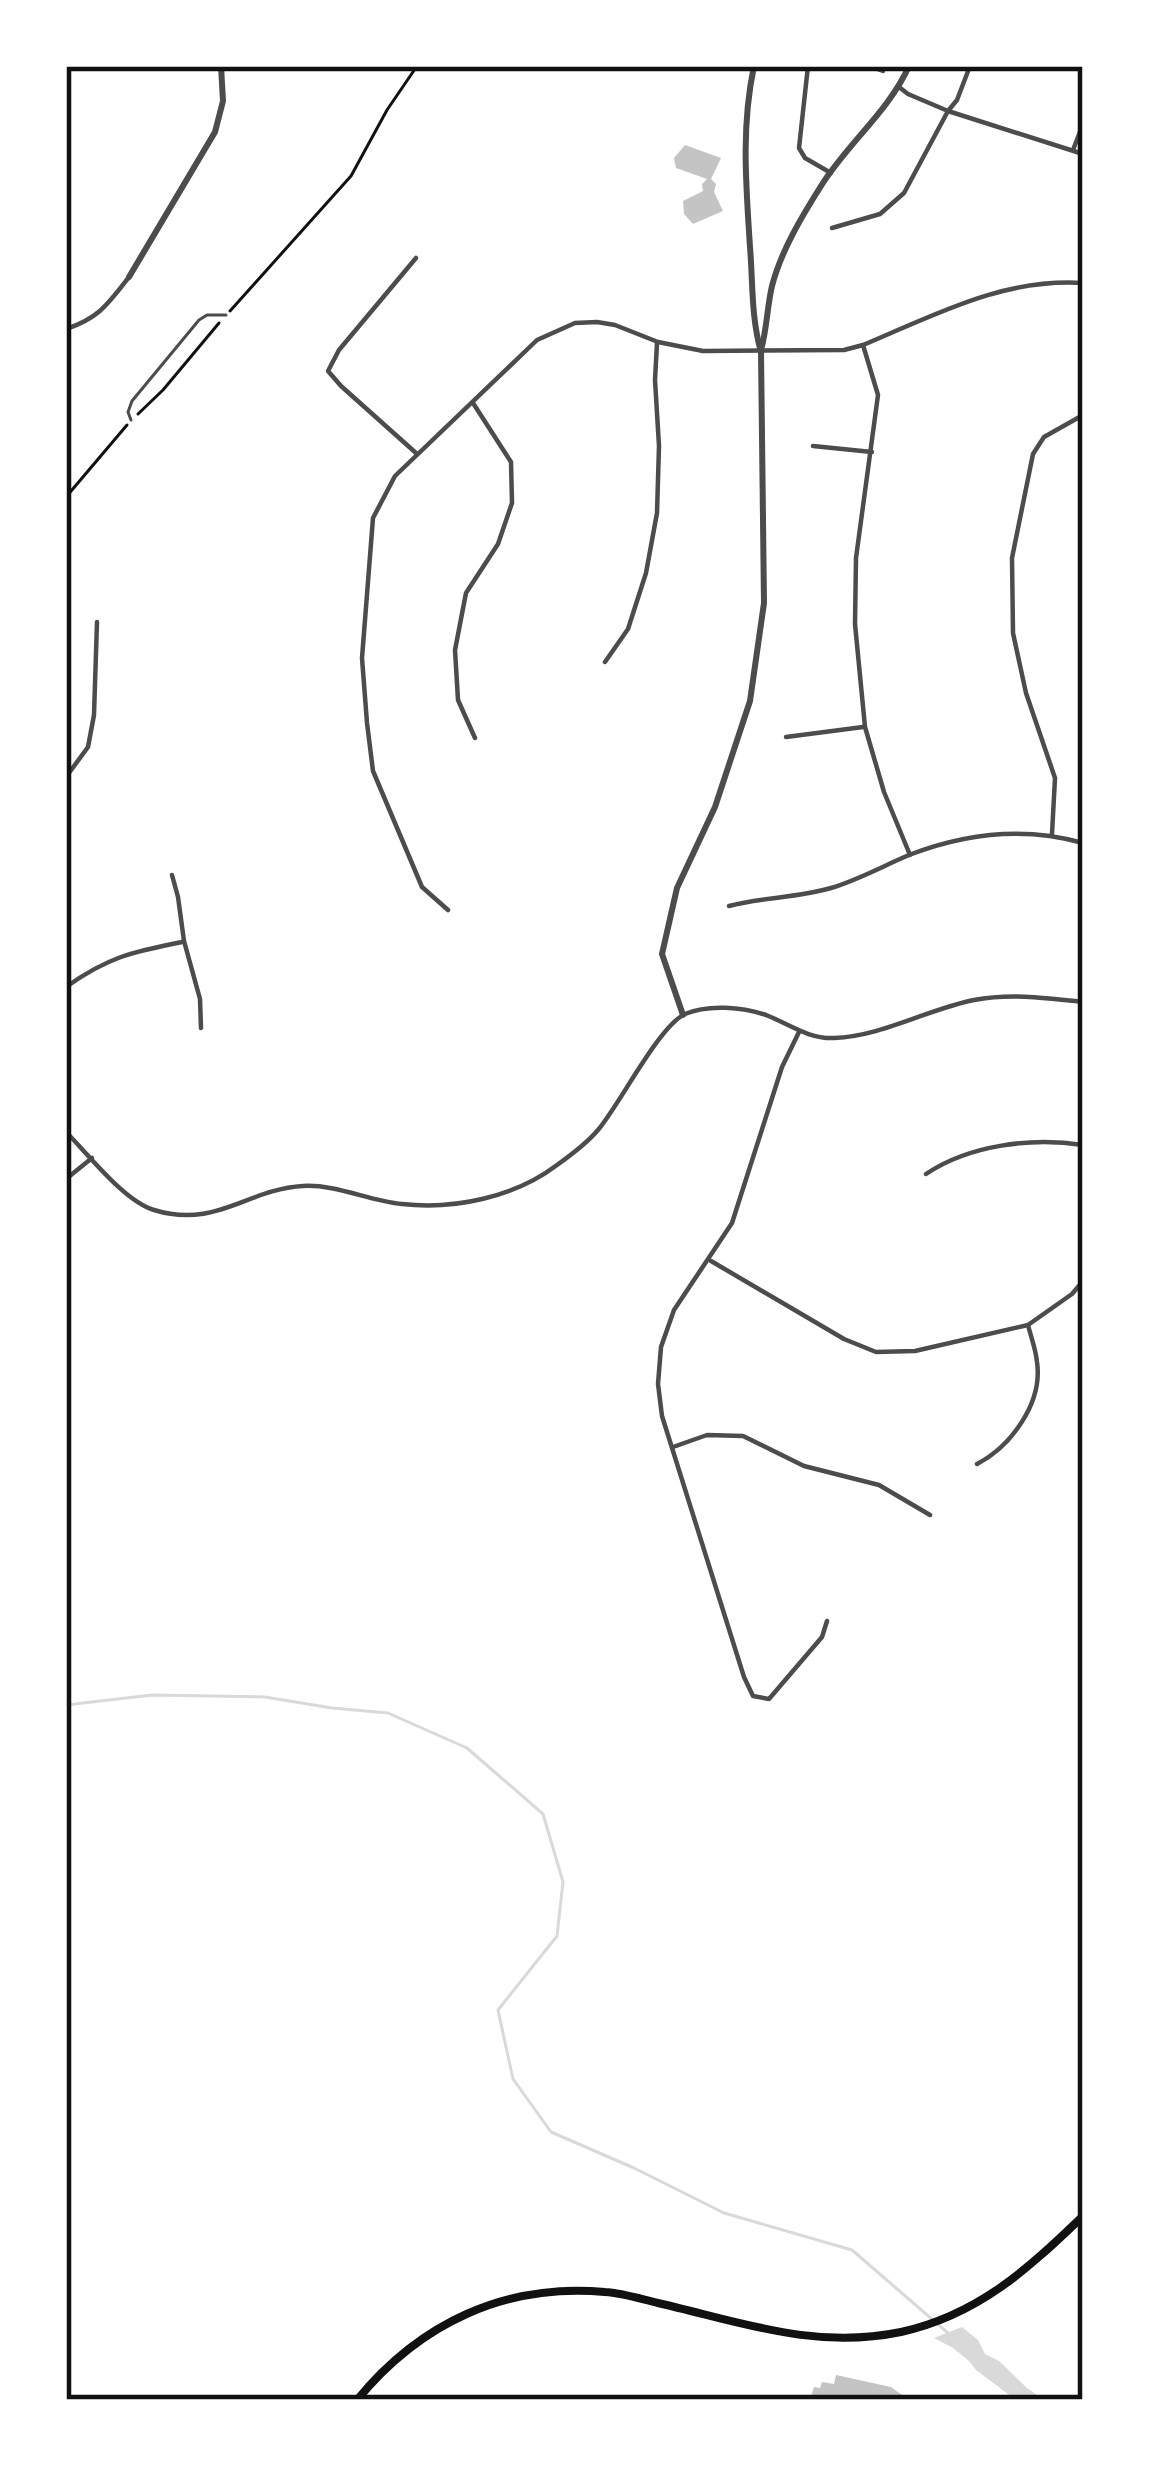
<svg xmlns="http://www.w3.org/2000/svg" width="1149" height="2466" viewBox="0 0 1149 2466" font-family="'Source Sans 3',sans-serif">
	<rect width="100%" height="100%" fill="#fff"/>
	<path fill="#d9d9d9" d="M962,2327L978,2340L985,2354L999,2361L1027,2388L1044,2400H1016L976,2370L969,2361L953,2348L934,2338Z"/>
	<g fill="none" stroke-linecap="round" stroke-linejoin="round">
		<path stroke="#d9d9d9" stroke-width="3" d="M66,1705L152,1695L265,1697L332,1708L388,1713L467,1748L543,1814L563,1882L557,1936L498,2010L513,2079L551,2132L634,2168L724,2213L852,2250L948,2333"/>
	</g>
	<g fill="#c4c4c4">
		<path d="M685,145L721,158L711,179L716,184L714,192L723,211L693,224L684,214L683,201L703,191L702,184L707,179L676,168L674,158Z"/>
		<path d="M836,2375L891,2387L909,2400H810L814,2387L820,2388L822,2382L834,2384Z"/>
	</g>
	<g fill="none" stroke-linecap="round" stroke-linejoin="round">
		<g stroke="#111" stroke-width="3">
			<path d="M230,311L351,176L387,110L417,66"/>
			<path d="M138,414L163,390L219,323"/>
			<path d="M66,497L127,425"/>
		</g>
		<path stroke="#4c4c4c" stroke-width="3" d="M131,420L128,412L132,401L199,320L207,315H226"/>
		<g stroke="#4c4c4c" stroke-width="4.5">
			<path d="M808,66L799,148L805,158L831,173"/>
			<path d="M869,66L883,71"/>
			<path d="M1079,66L1083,67"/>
			<path d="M899,87L908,94L948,111L1083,154"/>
			<path d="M1073,150L1083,124"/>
			<path d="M832,228L880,214L904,193L948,111L957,100L970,66"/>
			<path d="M66,329C99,318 108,304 129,277"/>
			<path d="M863,345L878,395L856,558L855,624L865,727L884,792L910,855"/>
			<path d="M473,403L511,462L512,503L498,544L466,593L455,650L458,700L475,738"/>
			<path d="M813,446L872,452"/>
			<path d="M416,453L341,386L328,371L339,350L416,258"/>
			<path d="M605,662L628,629L646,573L657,513L659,446L655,380L657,343"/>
			<path d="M786,737L863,727"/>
			<path d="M66,777L88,747L94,715L97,622"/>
			<path d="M1052,834L1055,778L1026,693L1013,633L1012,558L1033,454L1044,437L1083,415"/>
			<path d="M172,875L178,897L184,941L200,999L201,1028"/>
			<path d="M729,906C763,897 797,898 831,888C858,880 883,866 909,855C966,833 1023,826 1083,843"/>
			<path d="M448,910L422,887L373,771L367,723L362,658L373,518L395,476L537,340L575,323L597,322L615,325L658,342L703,351L844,350L863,345C935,315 1002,278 1083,283"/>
			<path d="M66,987C108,957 132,952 182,942"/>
			<path d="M799,1032L782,1067L732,1223L674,1310L661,1347L658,1384L662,1416L744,1677L753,1696L769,1699L822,1637L827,1621"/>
			<path d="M66,1132C89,1155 124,1201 154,1210C216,1229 247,1189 303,1186C336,1184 369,1201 402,1204C454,1210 515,1197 557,1165C571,1155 587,1143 598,1130C620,1104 659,1026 685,1014C708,1004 743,1007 766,1015C789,1024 808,1039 834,1038C883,1036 928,1009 974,1000C1011,993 1047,998 1083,1002"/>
			<path d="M926,1174C969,1145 1032,1137 1083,1145"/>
			<path d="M66,1179L92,1158"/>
			<path d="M711,1261L844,1339L876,1352L915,1351L1028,1325L1072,1294L1083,1281"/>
			<path d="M673,1447L707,1435L743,1436L804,1466L879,1485L930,1515"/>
			<path d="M977,1464C1011,1446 1043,1403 1037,1362C1036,1350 1031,1337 1028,1325"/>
		</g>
		<g stroke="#4c4c4c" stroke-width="6">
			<path d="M129,277L215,132L223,101L221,66"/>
			<path d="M761,350C767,329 767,307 772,286C781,251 802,216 821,186C847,144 889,111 909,66"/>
			<path d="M683,1015L662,954L677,888L715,807L750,701L764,603L761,352C751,317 753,283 750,247C746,185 741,127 754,66"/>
		</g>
		<path stroke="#111" stroke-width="8" d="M357,2400C420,2323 505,2283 605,2292C623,2293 641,2299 658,2303C741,2322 814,2350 901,2332C978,2315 1028,2269 1083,2216"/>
	</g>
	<rect width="1149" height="2466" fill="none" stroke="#ffffff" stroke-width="138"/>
	<rect x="69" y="69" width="1011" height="2328" fill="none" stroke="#111" stroke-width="4.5"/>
</svg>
